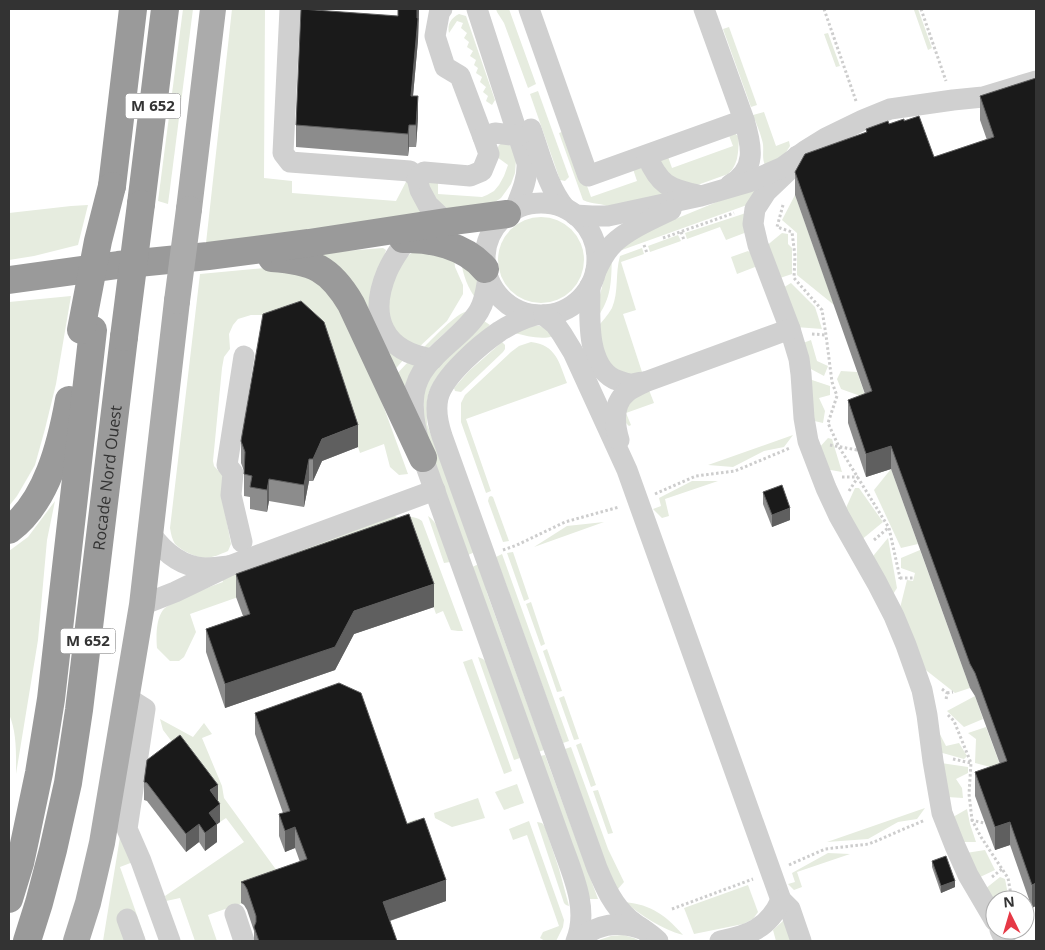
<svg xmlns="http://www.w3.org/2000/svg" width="1045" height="950" viewBox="0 0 1045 950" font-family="'Open Sans',sans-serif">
	<rect width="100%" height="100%" fill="#fff"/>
	<g fill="#e6ecdf">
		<path d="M183,9H193L168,204L158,201Z"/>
		<path d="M232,9H265L264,178L292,181V193L396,201L408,178L429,214L206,243Z"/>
		<path d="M496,9H509L536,84L528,88L504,23L497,12Z"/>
		<path d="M918,9L932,48L928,50L914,10Z"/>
		<path d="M459,14L466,16L495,100L492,105L486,101L488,96L483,92L486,87L480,82L482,77L476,73L478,68L474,65L476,60L470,56L473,51L467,47L469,42L464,38L467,33L461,28L463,23L457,21L449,33C447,24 451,18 459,14Z"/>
		<path d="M729,27L757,105L751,107L723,29Z"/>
		<path d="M828,33L840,66L836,67L824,34Z"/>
		<path d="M538,91L569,177L565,181L560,180L530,94Z"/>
		<path d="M764,112L776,146L789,141L790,146L781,160L765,165C761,156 765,149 762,140C760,132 756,123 753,115Z"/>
		<path d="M730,129L739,137C738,152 739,164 728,174L692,187L662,172L660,157L667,154L672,168L733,146L727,130Z"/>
		<path d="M567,130L591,197L637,181L632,166H645L671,192L610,208C603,202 592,205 583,200L559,133Z"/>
		<path d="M504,142L514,148L516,160L515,173L511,184L501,198L495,202L458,213L440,206L427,183L438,179V194L482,197L487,195L494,191L499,185L504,176L508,165L497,157V149L499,145Z"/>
		<path d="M765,182L747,205L622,250L621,247L656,227Z"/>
		<path d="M795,195L834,305L797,275V233L782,220Z"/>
		<path d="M88,205L78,245L34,256L9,260V213L71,206Z"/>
		<path d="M746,213L747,232L726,240L720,227L687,239L685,233Z"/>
		<circle cx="541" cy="260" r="43"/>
		<path d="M782,233L788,234V244L792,248V274L777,279L765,247Z"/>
		<path d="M678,235L681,241L650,252L648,246Z"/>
		<path d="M383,248L386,250L376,281L404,359L392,373L350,289L293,255Z"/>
		<path d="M642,248L644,254L621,262L636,310L623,314L642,372L627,377L608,365L597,327C602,322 608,315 612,308C619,292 615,273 620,256Z"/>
		<path d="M415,251L454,257L455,267L463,285V294L447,321L418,348L392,333L386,298L404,258Z"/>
		<path d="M748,251L756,257L755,267L737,274L731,257Z"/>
		<path d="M612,256C611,282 612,297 597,318C597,305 599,299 602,287C605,276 607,266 612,256Z"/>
		<path d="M461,261L467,265L479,283L477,300C468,289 463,275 461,261Z"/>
		<path d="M286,266L331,287L379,394L408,474L399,475L390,467L384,444L360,453L324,344L301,323L262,315H251L238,319L233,325L229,334L230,349L224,357L222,368L213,461L214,466L225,478L223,502L231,544L228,551C221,554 212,558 205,558C195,557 182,551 175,544C172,539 171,534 170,528L200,274Z"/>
		<path d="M791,283L815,307L822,329L796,327L781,289Z"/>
		<path d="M71,296L56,384L45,429L35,465L17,496L9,506V302Z"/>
		<path d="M469,311L425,351L421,350C432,340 456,312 469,311Z"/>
		<path d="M481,319L490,325C470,343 434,370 428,396C426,405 427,415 427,424L465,528L475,552L468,555L425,434L423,391L437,365Z"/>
		<path d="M534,325L545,327L556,335C543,341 528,336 514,333Z"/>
		<path d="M811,340L817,361L828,366L824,376L809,368L803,343Z"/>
		<path d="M502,342L505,345V349L503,352L461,392L455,391L454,388L469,371Z"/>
		<path d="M531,342C556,345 559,362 567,383L466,419L491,491L486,493L461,422V403L465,395L511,352L519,346Z"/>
		<path d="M408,362L418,365L407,398L393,378Z"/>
		<path d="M841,371L857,372L866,398L841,389L837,379Z"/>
		<path d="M809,379L830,386V395L819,398L825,411L823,423L810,420Z"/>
		<path d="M649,390L654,403L626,413L631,425L629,426L624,421L623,404Z"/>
		<path d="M793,435L784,447L764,451L733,467L708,465Z"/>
		<path d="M828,438L832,439L842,472L825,469L818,449Z"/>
		<path d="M891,469L918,544L901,548L874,490Z"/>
		<path d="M692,481H718L665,499L669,516L662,518L653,509L661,506L659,498Z"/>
		<path d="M855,488H859L883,522L860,541L845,510Z"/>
		<path d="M491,496L493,497L509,541L503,542L488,501L489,497Z"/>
		<path d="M55,501L47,540L38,640L16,774C16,753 17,733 9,714V551L28,537Z"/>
		<path d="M394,515L399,519C407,517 414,515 422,521L463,631H458L451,630L443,611L436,614L409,537L190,614L196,632L184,657L179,661H170L157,648C156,637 156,619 163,610C167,605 175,603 180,600C194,593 208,587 223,582L221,576Z"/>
		<path d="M428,516C441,525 445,547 450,562L444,563Z"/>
		<path d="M604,522L534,547L567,526Z"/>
		<path d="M888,538L897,588L888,602L869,561Z"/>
		<path d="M920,550L970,688L955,693L922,667L900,608L907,580L913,581L915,573L901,568V558Z"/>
		<path d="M513,552L529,599L524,601L507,553Z"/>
		<path d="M502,554L569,741L563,743L496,557Z"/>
		<path d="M479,564L484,580L487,593L544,750L538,752L472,567Z"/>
		<path d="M531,602L545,644L541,646L526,604Z"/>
		<path d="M547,649L562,691L557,692L543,651Z"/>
		<path d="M478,657L483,659L486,662L520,758L514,760Z"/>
		<path d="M472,659L512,771L504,774L463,662Z"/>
		<path d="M564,696L579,739L574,740L559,698Z"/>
		<path d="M975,696L983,719L964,727L947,711Z"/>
		<path d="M160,719L193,737L204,723L212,734L202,738L222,786L224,798L277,871L417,819L424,840L208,915L217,941H195L180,898L166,901L165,896L244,842L226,818L220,822L210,808L218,802L163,730Z"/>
		<path d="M932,719L946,746L959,743L967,756L964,759L939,752Z"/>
		<path d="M986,727L1002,770L975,763L976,739L968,733Z"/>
		<path d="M581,743L596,785L591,787L576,745Z"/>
		<path d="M571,747L608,849L624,882L617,890L603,857L565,749Z"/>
		<path d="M545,755L598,899H589L540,756Z"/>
		<path d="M941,763L968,767V773L956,779L962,788L963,798L947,797Z"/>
		<path d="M517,784L524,803L504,810L495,792Z"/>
		<path d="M598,790L613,833L608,834L593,791Z"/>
		<path d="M478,798L485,818L452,827L435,818L434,813Z"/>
		<path d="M925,808L917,819L898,822L868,839L827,842Z"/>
		<path d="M967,809L970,824L976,842H962L953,817Z"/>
		<path d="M529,821L564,920L563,927L556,941H545L540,938L543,932L559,926L527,835L513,840L509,829Z"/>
		<path d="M537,822L542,823L545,827L559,869L569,906L566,905L564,903Z"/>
		<path d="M121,831L133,862L120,867L146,941H103Z"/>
		<path d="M985,850L995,870L978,878L966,853Z"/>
		<path d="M828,853L850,854L797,872L802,887L794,890L788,884L795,882L792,873Z"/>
		<path d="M1000,877L1005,879L1009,900H995V907L985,889Z"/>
		<path d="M748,885L758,912L753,919L743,924L694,934L684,908Z"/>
		<path d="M625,902C652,905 665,915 683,935C661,929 642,916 625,902Z"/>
		<path d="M784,920L792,941H776L773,930Z"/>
		<path d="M623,935L634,938L640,941H596L611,936Z"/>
	</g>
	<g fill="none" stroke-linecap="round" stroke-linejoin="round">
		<g stroke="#cdcdcd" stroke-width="3" stroke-dasharray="2.5 2.5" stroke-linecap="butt">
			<path d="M824,9L856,101"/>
			<path d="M921,9L946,81"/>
			<path d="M783,205L777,227L792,232L795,256L794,278L822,310L826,335L832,382L837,396L828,423L839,447L889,528L900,578L899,580"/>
			<path d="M681,232L684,240"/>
			<path d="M663,238L734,213"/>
			<path d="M644,245L647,253"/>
			<path d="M812,334L826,335"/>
			<path d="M830,445L857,450L861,449"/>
			<path d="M842,477H858"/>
			<path d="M849,491L858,477"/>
			<path d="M655,494L696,476L735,471L790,448"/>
			<path d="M874,540L888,528"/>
			<path d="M503,550L517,545L565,522L619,507"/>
			<path d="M900,578H914"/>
			<path d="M942,689L947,693L946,700"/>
			<path d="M947,693L953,692"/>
			<path d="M948,715L954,721L971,763L969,794L972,820L981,837L1008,878L1012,900"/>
			<path d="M953,759L971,763"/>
			<path d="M971,820L984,823L987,822"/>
			<path d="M789,865L825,849L869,844L925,820"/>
			<path d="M992,877L1002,869"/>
			<path d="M672,909L753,879"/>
		</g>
		<g stroke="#d0d0d0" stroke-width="21">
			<path d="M290,9L283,153L290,162L410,171L417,178L420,190L428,205L446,222"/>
			<path d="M442,9H440L435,36L445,67L460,76L483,137"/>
			<path d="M477,9L527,163C528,179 521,194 515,209"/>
			<path d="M529,9L588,176L744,120"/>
			<path d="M704,9L744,120C752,146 757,170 730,185"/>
			<path d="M531,129C540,154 548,188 565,208"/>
			<path d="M647,156C659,184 668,189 698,195"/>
			<path d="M797,156L787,172L766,192L755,209L753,224L758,245L790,329L799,359L801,374L804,418L808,441L826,488L839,516L877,583L894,616L906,645L922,690L927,715L933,761L942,813L955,846L968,875L995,921"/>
			<path d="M417,178L424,172L470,176L482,171L489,154L483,137L495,133L519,136"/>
			<circle cx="541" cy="259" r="56"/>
			<path d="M575,215L592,216H608L701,196L749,182L783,167L805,151L826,138L863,120L890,109L953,100L983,97L1036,81"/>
			<path d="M407,239C400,249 392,260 387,272C368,317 383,352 433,359"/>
			<path d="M596,271C600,262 605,252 613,244C627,230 652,219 671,210"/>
			<path d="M488,278C486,290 485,301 479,311C461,341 419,357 414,394C411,416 418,438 423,458L560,839C571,871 590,908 576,941"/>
			<path d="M590,286C590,313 585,364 614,379C620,381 626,384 633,384C637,383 641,382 644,382"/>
			<path d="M535,315C522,319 511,324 500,331C481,344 443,376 438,398C435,411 438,424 442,436L597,868C605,887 613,906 630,920C639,927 650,933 658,941"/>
			<path d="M544,315L555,324L562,334L573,352L627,470L781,900L790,909L801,941"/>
			<path d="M619,440C614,423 612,404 627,392C632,388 639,385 645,382L790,329"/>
			<path d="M242,542L231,495L233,473L227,465L244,356"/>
			<path d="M229,566L435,490"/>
			<path d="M142,605L175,592L229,566C221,567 213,568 205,568C181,567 163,551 150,533"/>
			<path d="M126,697L145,709L127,829L141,861L170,941"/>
			<path d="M235,914L244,941"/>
			<path d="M127,919L135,941"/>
			<path d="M1000,930L1005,941"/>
			<path d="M578,941C596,923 619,921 642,929"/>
			<path d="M720,941C748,936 769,928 781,900"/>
		</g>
		<g stroke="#ababab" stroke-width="26">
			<path d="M189,209L213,9"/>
			<path d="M76,941L88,903L102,843L142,605L177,301"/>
		</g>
		<g stroke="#9a9a9a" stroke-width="28">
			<path d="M112,186L133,9"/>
			<path d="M141,204L165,9"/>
			<path d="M403,239C431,238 466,246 485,269"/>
			<path d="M272,258C313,261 330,268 351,304L423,458"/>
			<path d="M9,280L118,265L208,256L309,243L446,222L507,214"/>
			<path d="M9,530C47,502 61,444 69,400"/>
			<path d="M9,899L20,863L26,835L39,773L51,699L93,330"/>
			<path id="s1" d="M27,941L39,903L53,850L68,783L79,710L124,337"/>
		</g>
		<path stroke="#ababab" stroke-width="26" d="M177,301L189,209"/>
		<g stroke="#9a9a9a" stroke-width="28">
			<path d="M81,330L98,241L112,186"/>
			<path d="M124,337L141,204"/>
		</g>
	</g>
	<g fill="#8c8c8c">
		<path d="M398,9H419L418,40L413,96L418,118L416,147H409L408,156L296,147V125L398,16Z"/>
		<path d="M1036,78L1032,908L1010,845L995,850L975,796V772L1000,764L975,696L970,688L891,469L866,477L848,423V400L865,394L795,195V172L866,132V129L904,121L934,157L987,140L980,120V96Z"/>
		<path d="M241,441L358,447L322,461L313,481H309L304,507L269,501L267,512L250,509V497L244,496V471L241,463Z"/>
		<path d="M763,492L790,520L772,527L763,504Z"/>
		<path d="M236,574L434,607L354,634L335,670L225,708L206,652V629L243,616L236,597Z"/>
		<path d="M255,713L407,824L446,901L390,921L397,941H254V931L247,910L244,905L241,903V882L300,862L295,848L285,852L279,836V814L283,813L255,734Z"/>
		<path d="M144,782L218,801L220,822L217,824V842L205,851L199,842L186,852L147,801L144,800Z"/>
		<path d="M932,861L955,887L941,893L932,867Z"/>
	</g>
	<g fill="#5f5f5f">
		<path d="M417,9H419L418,40L411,118V96Z"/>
		<path d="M418,96V118L416,147V125Z"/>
		<path d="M409,125V147L408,156V134Z"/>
		<path d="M358,425V447L322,461L313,481V459L322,439Z"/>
		<path d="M891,446V469L866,477V454Z"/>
		<path d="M309,459V481L304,507V485Z"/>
		<path d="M269,479V501L267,512V490Z"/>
		<path d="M790,508V520L772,527V515Z"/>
		<path d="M434,584V607L354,634L335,670L225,708V684L354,611Z"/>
		<path d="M218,785V803L210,790Z"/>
		<path d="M220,804V822L209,831V813Z"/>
		<path d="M1010,822V845L995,850V827Z"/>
		<path d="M199,824V842L186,852V834Z"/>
		<path d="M217,824V842L205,851V833Z"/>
		<path d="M295,827V848L285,852V831Z"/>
		<path d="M446,880V901L383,923V902Z"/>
		<path d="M955,881V887L941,893V886Z"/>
		<path d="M1036,883V906L1032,908V885Z"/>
	</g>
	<g fill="#1a1a1a" stroke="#5f5f5f">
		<path d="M301,9L398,16V9H417V18H418L411,96H418L416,125H409L408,134L296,125Z"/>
		<path d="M1036,78V883L1032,885L1010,822L995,827L975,772L1007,761L975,673L970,664L891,446L866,454L848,400L872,391L795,172L805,154L867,132L866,129L888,121L889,124L904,119V121L919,116L934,157L994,137L980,96Z"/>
		<path d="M301,301L324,322L358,425L322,439L313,459H309L304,485L269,479L267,490L250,487L252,476L244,474L245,452L241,441L263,314Z"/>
		<path d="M782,485L790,508L772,515L763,492Z"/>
		<path d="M409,514L434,584L354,611L335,647L225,684L206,629L250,614L236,574Z"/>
		<path d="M339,683L361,693L407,824L424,818L446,880L383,902L397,941H259L254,927L256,922V916L247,889L244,884L241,882L307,859L295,827L285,831L279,814L290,811L255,713Z"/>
		<path d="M180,735L218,785L210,790L220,804L209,813L217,824L205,833L199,824L186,834L147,783L144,782L147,760Z"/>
		<path d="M946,856L955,881L941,886L932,861Z"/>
	</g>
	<g text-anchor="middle" stroke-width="5" stroke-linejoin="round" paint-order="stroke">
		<g fill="#fff" stroke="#707070" stroke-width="1">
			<rect x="125.5" y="93.5" width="55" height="25" rx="4"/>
			<rect x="60.5" y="628.5" width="55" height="25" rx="4"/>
		</g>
		<g font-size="15" font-weight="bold" fill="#333">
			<text x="153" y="111">M 652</text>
			<text x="88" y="646">M 652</text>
		</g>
		<g font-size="16" fill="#333" stroke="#fff">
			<text dy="6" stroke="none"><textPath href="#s1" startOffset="471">Rocade Nord Ouest</textPath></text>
		</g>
	</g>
	<rect width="1045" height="950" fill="none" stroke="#333333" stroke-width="20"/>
	<g transform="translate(1010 915) rotate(355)"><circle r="24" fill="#ffffff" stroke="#adadad"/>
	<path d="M0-4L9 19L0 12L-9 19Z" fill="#e63946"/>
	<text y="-8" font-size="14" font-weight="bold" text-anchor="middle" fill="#333333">N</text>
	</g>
</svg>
